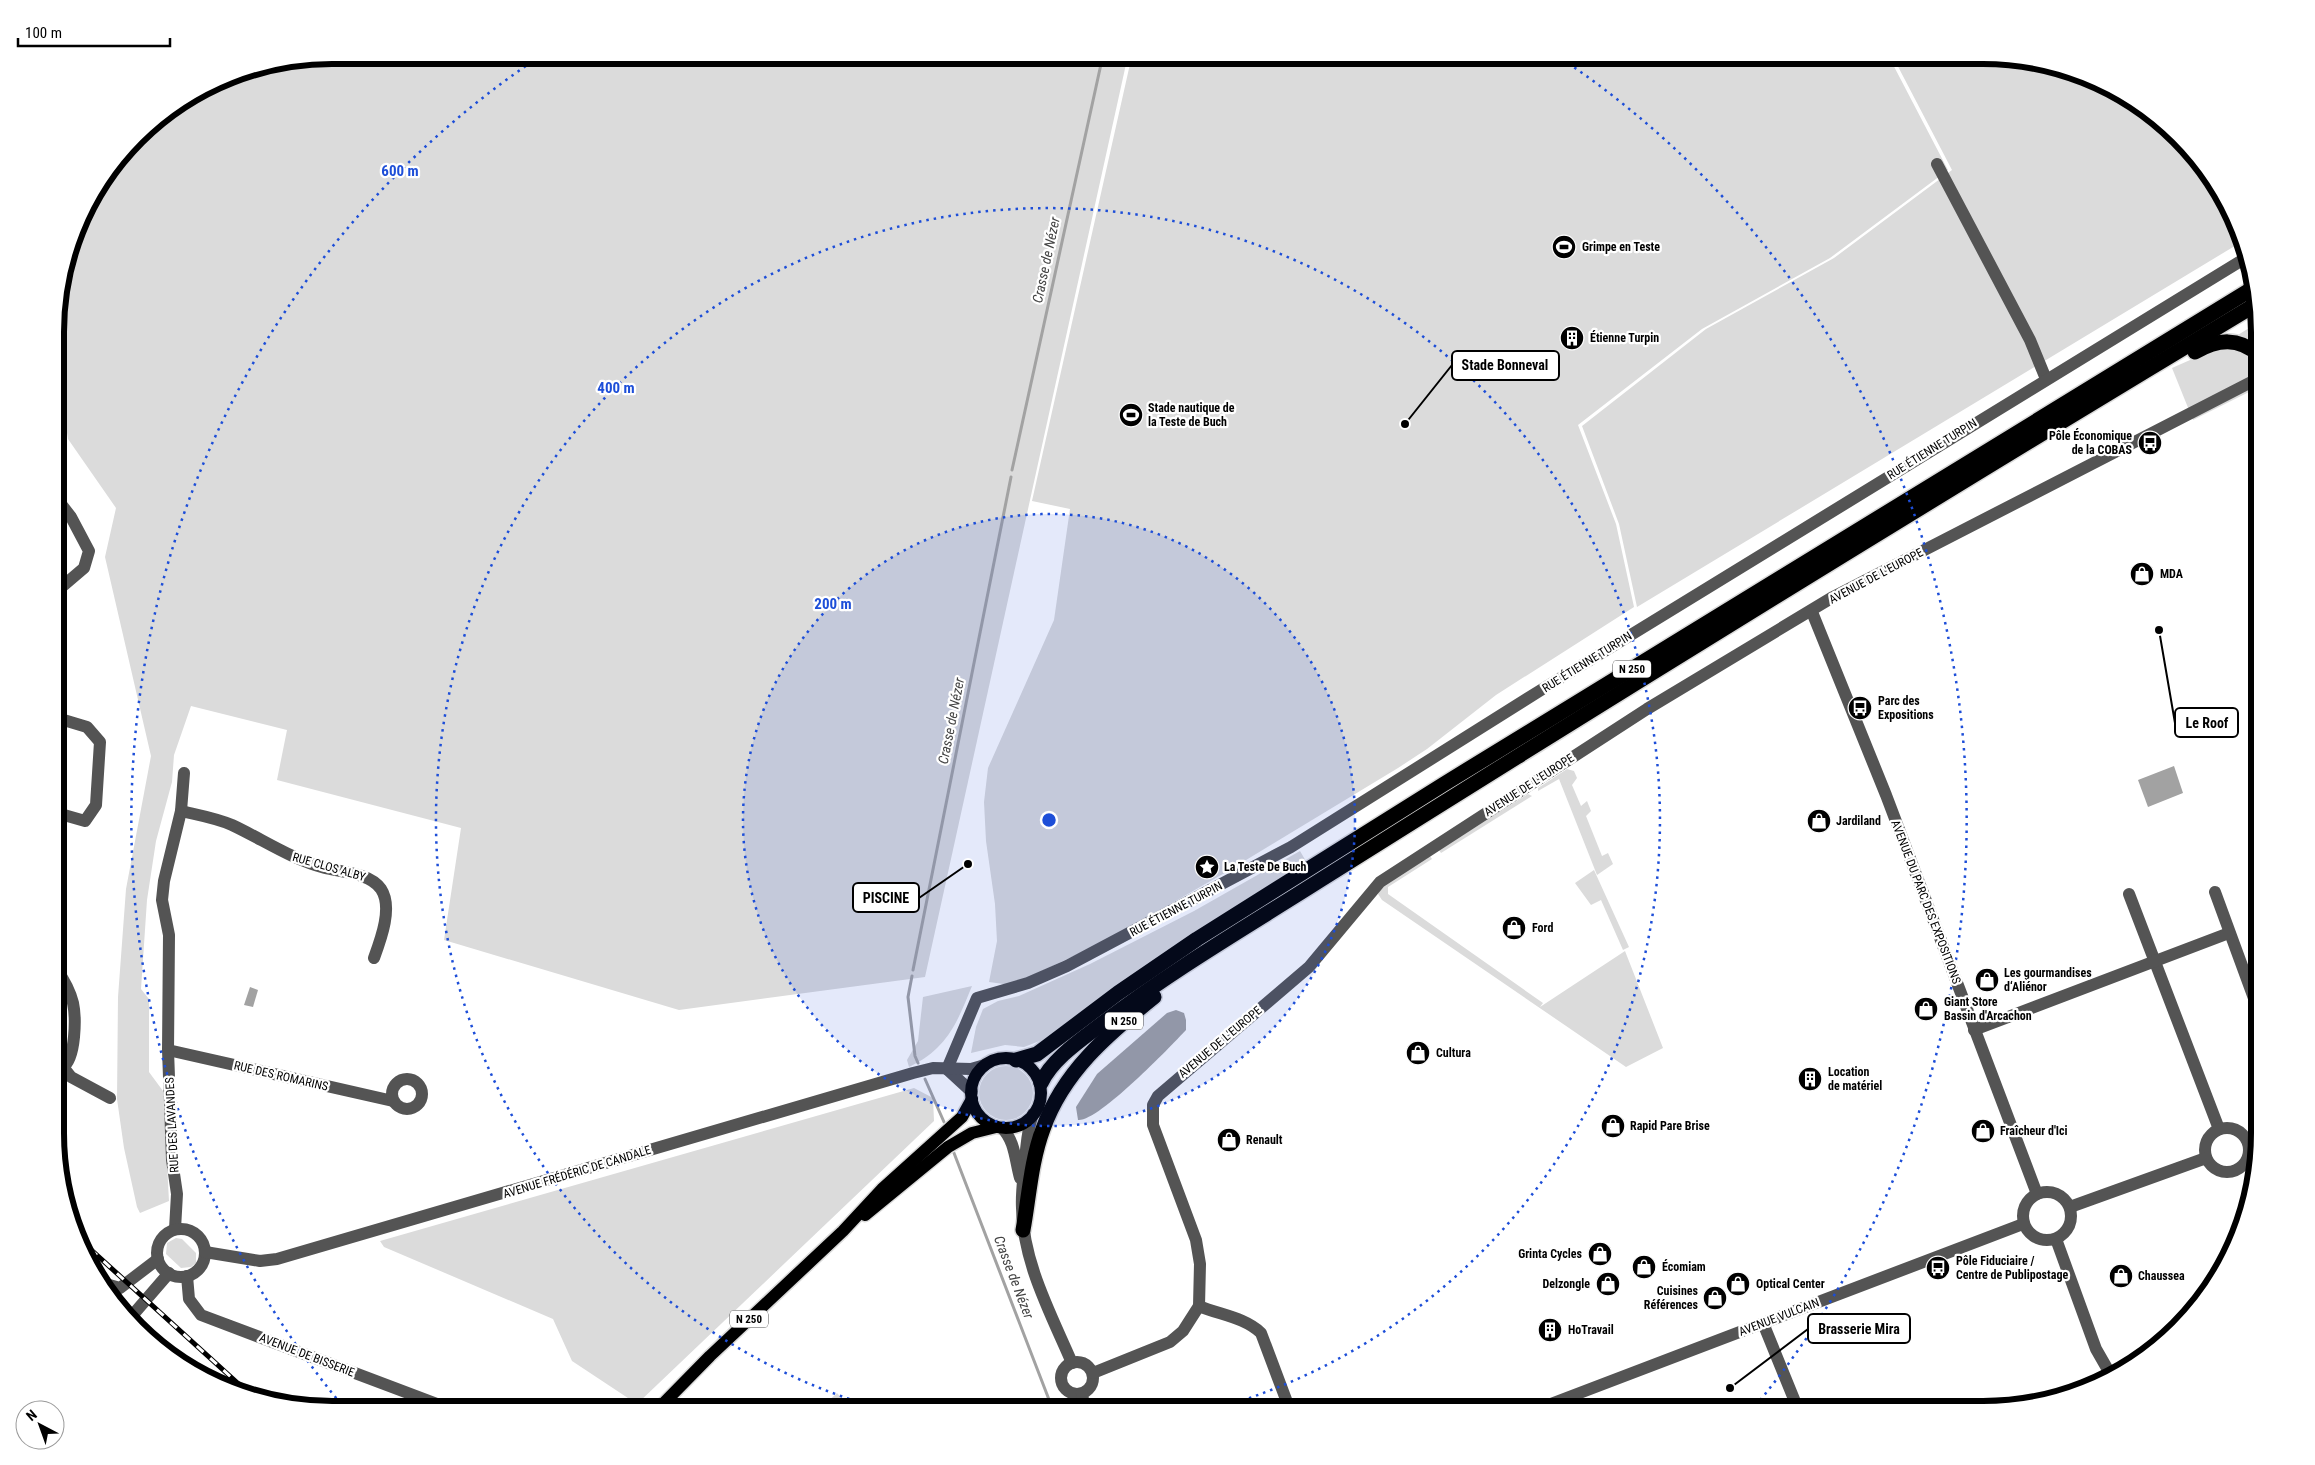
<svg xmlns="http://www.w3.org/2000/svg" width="2315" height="1465" viewBox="0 0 2315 1465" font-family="'Roboto Condensed',sans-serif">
	<rect width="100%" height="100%" fill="#fff"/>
	<g fill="#dbdbdb">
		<path d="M331,55H1128L925,977L679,1010L444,940L461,828L277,780L287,730L191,706L174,755L172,782L156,841L147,900L141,989L149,999V1072L163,1091L169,1201L140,1213L137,1207L124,1148L117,1099L118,997L126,889L151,756L105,557L116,508L68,439L57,369V295L84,209L149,124L226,76Z"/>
		<path d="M1132,55H1888L1948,170L1830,258L1702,329L1578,425L1616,524L1634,607L1496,695L1427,749L1398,768L1228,871L1104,942L1011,985L989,982L997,941L995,904L986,841L984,802L988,768L1054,620L1070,509L1032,501Z"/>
		<path d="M1892,55H1984L2056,64L2137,101L2179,136L2223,193L2243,241L1637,607L1619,524L1582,426L1706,329L1834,258L1952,170Z"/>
		<path d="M2259,322V387L2193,420L2172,368L2215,349Z"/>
		<path d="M1567,769L1574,771L1577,778L1572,785L1581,806L1587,801L1591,811L1586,816L1602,856L1608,853L1613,864L1597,875L1559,779L1538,791V788Z"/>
		<path d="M1528,794L1532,796L1441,853L1439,850Z"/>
		<path d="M1300,851L1307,863L1050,1037L1024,1047L1005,1045L971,1053L976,1027L983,1009L998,1001L1019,996L1090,964L1194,911Z"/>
		<path d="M1430,856L1432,859L1388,887V894L1543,1003L1540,1007L1625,951L1663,1048L1626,1067L1382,900L1378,894L1380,888Z"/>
		<path d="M1594,870L1629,947L1623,950L1601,900L1591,905L1575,883Z"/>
		<path d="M972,986C957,1023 947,1049 909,1067L907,1060L918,1041L923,997Z"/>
		<circle cx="1006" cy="1093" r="27"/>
		<path d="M914,1088L933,1098L934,1121L637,1404L572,1361L553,1319L384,1247L380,1241Z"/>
		<path d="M176,1238L182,1239L196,1253V1263L191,1267L181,1268L166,1254L167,1243Z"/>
		<path d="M837,1393L851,1409L850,1410H819Z"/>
	</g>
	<g fill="#a2a2a2">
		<path d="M2174,766L2183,793L2148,807L2138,780Z"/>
		<path d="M250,987L258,990L253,1007L244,1005Z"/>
		<path d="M1176,1010L1184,1013L1186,1020V1030C1170,1047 1098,1122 1078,1120L1076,1107L1097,1074L1167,1013Z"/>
	</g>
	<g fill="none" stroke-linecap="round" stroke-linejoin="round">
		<g stroke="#a2a2a2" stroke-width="3">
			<path d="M1012,470L1103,55"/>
			<path d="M913,970L1011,477"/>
			<path d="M912,976L908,997L915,1056L918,1063"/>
			<path d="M925,1079L944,1122"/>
			<path d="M954,1153L1053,1410"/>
		</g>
		<g stroke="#dbdbdb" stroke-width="15">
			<g id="major">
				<circle cx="1006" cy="1093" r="35"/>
				<path d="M865,1215L948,1147L972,1133L996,1127"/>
				<path d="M657,1410L710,1356L843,1231L882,1189L962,1117L972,1099"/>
			</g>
		</g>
		<g stroke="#dbdbdb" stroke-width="18">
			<g id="highway">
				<path d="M2195,352C2218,339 2238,337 2259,355"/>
				<path d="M1016,1060L1037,1054L1118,993L1197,939L1444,784L2255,287"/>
				<path d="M1041,1083C1053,1058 1081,1040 1103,1023C1172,970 1248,926 1322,879C1632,684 1944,492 2258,303"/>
				<path d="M1023,1230C1029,1197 1031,1161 1043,1129C1063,1072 1108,1034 1154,997"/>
			</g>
		</g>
		<g stroke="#545454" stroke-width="12">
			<path d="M1937,164L2030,340L2046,379"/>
			<path d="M57,499L71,517L89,551L84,568L57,591"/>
			<path d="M1812,612L1886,795L2037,1194"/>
			<path d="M57,718L87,727L100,742L96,805L85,821L57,813"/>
			<path d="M181,811C198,815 216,818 232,825C264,840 291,859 325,868C342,872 370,873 381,889C393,907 381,939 374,958"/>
			<path d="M2215,892L2259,1012"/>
			<path d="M2129,894L2219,1129"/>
			<path d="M57,970C64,980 70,991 73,1003C76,1017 76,1058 63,1067"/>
			<path d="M1974,1030L2229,933"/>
			<path d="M168,1050L393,1101"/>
			<path d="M947,1069L977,998L1028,983L1067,966L1291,847L1541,690L2249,256"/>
			<path d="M947,1069L972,1092"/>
			<path d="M57,1070L63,1067L71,1077L110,1098"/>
			<circle cx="407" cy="1094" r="15"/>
			<path d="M1033,1114C1027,1130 1027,1143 1025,1159C1024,1176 1021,1191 1022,1208C1023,1263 1051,1314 1072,1363"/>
			<path d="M1002,1128C1015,1141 1015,1160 1020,1178"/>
			<circle cx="2227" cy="1150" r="22"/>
			<circle cx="2047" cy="1216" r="24"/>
			<path d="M2070,1207L2206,1158"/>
			<path d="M175,1229L177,1194L172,1160L168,1050L169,935L162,900L164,881L181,811L184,773"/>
			<circle cx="181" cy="1253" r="24"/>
			<path d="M2056,1239L2096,1349L2112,1377"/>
			<path d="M205,1252L260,1261L277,1259L913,1073L933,1068L971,1069L985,1065"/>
			<path d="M187,1276L189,1299L201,1315L453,1410"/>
			<path d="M99,1282L120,1288L158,1259"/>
			<path d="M1199,1306C1220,1315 1244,1317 1261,1333L1290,1410"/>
			<path d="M131,1317L169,1273"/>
			<path d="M1763,1323L1798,1409"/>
			<circle cx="1077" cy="1378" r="16"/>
			<path d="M1093,1373L1170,1342L1183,1331L1199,1306L1200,1264L1196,1240L1153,1125V1105L1158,1096L1309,967L1380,882L1647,709L1833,597L2259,378"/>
			<path d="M1082,1394L1085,1410"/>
			<path d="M1535,1410L2023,1224"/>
		</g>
		<use href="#major" stroke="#000" stroke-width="12"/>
		<use href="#highway" stroke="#000" stroke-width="15"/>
		<g stroke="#000" stroke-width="5">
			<path id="rail" d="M77,1237L254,1398"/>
		</g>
		<use href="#rail" stroke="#fff" stroke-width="3" stroke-dasharray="9" stroke-linecap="butt"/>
	</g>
	<circle cx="1049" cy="820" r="306" fill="#1d4ed8" fill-opacity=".12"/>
	<g fill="none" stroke="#1d4ed8" stroke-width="2.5" stroke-dasharray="2.5 5">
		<circle cx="1049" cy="820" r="306"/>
		<path d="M885 1410A612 612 0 1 1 1218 1408"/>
		<path d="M341 1404A918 918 0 0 1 536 59M1562 59A918 918 0 0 1 1757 1404"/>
	</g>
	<defs>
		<g id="stadium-disc" transform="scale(1.25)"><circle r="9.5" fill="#000" stroke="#fff"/><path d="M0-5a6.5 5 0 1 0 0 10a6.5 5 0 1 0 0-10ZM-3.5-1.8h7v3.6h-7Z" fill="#fff"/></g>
		<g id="building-disc" transform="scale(1.25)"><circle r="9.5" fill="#000" stroke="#fff"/><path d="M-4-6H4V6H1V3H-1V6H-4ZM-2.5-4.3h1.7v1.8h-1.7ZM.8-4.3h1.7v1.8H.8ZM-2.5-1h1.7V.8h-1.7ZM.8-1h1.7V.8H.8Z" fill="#fff"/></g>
		<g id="bus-disc" transform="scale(1.25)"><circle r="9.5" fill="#000" stroke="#fff"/><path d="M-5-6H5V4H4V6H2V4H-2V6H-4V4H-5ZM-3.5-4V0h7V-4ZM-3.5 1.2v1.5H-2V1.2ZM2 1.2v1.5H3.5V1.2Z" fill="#fff"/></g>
		<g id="shop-disc" transform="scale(1.25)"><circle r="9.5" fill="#000" stroke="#fff"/><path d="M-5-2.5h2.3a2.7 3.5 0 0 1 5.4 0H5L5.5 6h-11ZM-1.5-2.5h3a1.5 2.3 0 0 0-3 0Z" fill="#fff"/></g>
		<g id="sight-disc" transform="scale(1.25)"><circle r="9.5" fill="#000" stroke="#fff"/><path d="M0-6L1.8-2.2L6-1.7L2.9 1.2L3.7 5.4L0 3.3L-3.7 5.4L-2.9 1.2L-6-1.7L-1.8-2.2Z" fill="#fff"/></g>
	</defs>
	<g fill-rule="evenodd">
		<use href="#stadium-disc" x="1564" y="247"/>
		<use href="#building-disc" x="1572" y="338"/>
		<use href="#stadium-disc" x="1131" y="415"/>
		<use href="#bus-disc" x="2150" y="443"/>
		<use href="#shop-disc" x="2142" y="574"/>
		<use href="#bus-disc" x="1860" y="708"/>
		<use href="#shop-disc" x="1819" y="821"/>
		<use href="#sight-disc" x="1207" y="867"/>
		<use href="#shop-disc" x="1514" y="928"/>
		<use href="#shop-disc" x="1987" y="980"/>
		<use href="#shop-disc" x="1926" y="1009"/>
		<use href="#shop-disc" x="1418" y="1053"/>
		<use href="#building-disc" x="1810" y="1079"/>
		<use href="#shop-disc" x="1613" y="1126"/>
		<use href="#shop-disc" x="1983" y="1131"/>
		<use href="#shop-disc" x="1229" y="1140"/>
		<use href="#shop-disc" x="1600" y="1254"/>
		<use href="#shop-disc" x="1644" y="1267"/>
		<use href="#bus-disc" x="1938" y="1268"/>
		<use href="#shop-disc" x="2121" y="1276"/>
		<use href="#shop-disc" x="1608" y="1284"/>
		<use href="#shop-disc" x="1738" y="1284"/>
		<use href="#shop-disc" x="1715" y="1298"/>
		<use href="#building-disc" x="1550" y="1330"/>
	</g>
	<g text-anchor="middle" stroke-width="4.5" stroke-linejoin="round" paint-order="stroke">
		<g fill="#fff" stroke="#4c4c4c" stroke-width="1">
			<rect x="1613" y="660.5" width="38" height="17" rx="4"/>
			<rect x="1105" y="1012.5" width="38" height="17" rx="4"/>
			<rect x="730" y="1310.5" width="38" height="17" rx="4"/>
		</g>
		<g font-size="11" font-weight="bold" fill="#000">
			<text x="1632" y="673">N 250</text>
			<text x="1124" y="1025">N 250</text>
			<text x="749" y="1323">N 250</text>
		</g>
		<g font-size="12" font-weight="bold" fill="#000" stroke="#fff" text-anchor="start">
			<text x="1582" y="251">Grimpe en Teste</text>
			<text x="1590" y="342">Étienne Turpin</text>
			<text x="1148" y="412">Stade nautique de<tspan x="1148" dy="14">la Teste de Buch</tspan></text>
			<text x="2132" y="440" text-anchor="end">Pôle Économique<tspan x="2132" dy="14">de la COBAS</tspan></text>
			<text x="2160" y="578">MDA</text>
			<text x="1878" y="705">Parc des<tspan x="1878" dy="14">Expositions</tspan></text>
			<text x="1836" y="825">Jardiland</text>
			<text x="1224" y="871">La Teste De Buch</text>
			<text x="1532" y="932">Ford</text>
			<text x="2004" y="977">Les gourmandises<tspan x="2004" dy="14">d‘Aliénor</tspan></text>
			<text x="1944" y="1006">Giant Store<tspan x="1944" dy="14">Bassin d'Arcachon</tspan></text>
			<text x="1436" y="1057">Cultura</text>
			<text x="1828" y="1076">Location<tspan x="1828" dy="14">de matériel</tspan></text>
			<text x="1630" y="1130">Rapid Pare Brise</text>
			<text x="2000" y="1135">Fraîcheur d'Ici</text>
			<text x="1246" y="1144">Renault</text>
			<text x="1582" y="1258" text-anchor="end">Grinta Cycles</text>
			<text x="1956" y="1265">Pôle Fiduciaire /<tspan x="1956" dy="14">Centre de Publipostage</tspan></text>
			<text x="1662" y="1271">Écomiam</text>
			<text x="2138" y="1280">Chaussea</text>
			<text x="1590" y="1288" text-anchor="end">Delzongle</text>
			<text x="1756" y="1288">Optical Center</text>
			<text x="1698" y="1295" text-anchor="end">Cuisines<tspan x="1698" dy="14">Références</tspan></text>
			<text x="1568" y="1334">HoTravail</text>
		</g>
		<g font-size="12" fill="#000" stroke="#fff">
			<text transform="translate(1932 449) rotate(-32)" y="4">RUE ÉTIENNE TURPIN</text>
			<text transform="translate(1876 576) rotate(-28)" y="4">AVENUE DE L'EUROPE</text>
			<text transform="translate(1587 662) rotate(-32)" y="4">RUE ÉTIENNE TURPIN</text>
			<text transform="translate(1529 785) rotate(-33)" y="4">AVENUE DE L'EUROPE</text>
			<text transform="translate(329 867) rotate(16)" y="4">RUE CLOS ALBY</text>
			<text transform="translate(1926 902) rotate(69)" y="4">AVENUE DU PARC DES EXPOSITIONS</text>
			<text transform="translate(1176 909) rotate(-28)" y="4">RUE ÉTIENNE TURPIN</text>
			<text transform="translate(1220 1042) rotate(-40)" y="4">AVENUE DE L'EUROPE</text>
			<text transform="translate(281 1076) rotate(13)" y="4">RUE DES ROMARINS</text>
			<text transform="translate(172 1125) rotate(-93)" y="4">RUE DES LAVANDES</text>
			<text transform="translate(577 1172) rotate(-17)" y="4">AVENUE FRÉDÉRIC DE CANDALE</text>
			<text transform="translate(1779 1317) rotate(-21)" y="4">AVENUE VULCAIN</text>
			<text transform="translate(307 1355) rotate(21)" y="4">AVENUE DE BISSERIE</text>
		</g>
		<g font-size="14" font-style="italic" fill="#434343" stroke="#fff">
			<text transform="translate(1046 260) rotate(-78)" y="5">Crasse de Nézer</text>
			<text transform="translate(951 721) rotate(-79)" y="5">Crasse de Nézer</text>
			<text transform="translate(1014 1277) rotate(69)" y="5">Crasse de Nézer</text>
		</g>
	</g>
	<path d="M0 0H2315V1465H0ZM332 64H1983A268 268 0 0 1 2251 332V1133A268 268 0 0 1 1983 1401H332A268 268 0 0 1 64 1133V332A268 268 0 0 1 332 64Z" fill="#fff" fill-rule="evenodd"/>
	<path fill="none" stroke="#000" stroke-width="6" d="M332 64H1983A268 268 0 0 1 2251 332V1133A268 268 0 0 1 1983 1401H332A268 268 0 0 1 64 1133V332A268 268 0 0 1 332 64Z"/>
	<circle cx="1049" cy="820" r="8" fill="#1d4ed8" stroke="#fff" stroke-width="2.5"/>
	<g font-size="15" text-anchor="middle" font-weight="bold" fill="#1d4ed8" stroke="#fff" stroke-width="4.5" stroke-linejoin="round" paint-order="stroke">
		<text x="400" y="176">600 m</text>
		<text x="616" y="393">400 m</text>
		<text x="833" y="609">200 m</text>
	</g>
	<path fill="none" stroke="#000" stroke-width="2" d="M1405 424L1452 365M2159 630L2175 723M968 864L919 898M1730 1388L1808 1329"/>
	<g fill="#000" stroke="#fff" stroke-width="2">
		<circle cx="1405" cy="424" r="5"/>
		<circle cx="2159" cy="630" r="5"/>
		<circle cx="968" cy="864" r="5"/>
		<circle cx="1730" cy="1388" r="5"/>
	</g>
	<g fill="#fff" stroke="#000" stroke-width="2">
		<rect x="1452" y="351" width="107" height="29" rx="5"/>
		<rect x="2175" y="708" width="63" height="29" rx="5"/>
		<rect x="853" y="883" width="66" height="29" rx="5"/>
		<rect x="1808" y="1314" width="102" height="29" rx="5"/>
	</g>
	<g font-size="14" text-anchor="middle" font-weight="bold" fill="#000">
		<text x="1505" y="370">Stade Bonneval</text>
		<text x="2207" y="728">Le Roof</text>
		<text x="886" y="903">PISCINE</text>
		<text x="1859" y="1334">Brasserie Mira</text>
	</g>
	<g transform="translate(40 1425) rotate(319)"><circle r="24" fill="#ffffff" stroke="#999999"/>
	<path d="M0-4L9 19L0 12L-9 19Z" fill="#000000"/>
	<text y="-8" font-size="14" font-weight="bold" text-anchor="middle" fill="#000000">N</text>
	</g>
	<path d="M18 38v8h152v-8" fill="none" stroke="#000000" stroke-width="2.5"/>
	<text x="25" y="38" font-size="15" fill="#000000" stroke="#ffffff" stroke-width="4" paint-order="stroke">100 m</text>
</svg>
